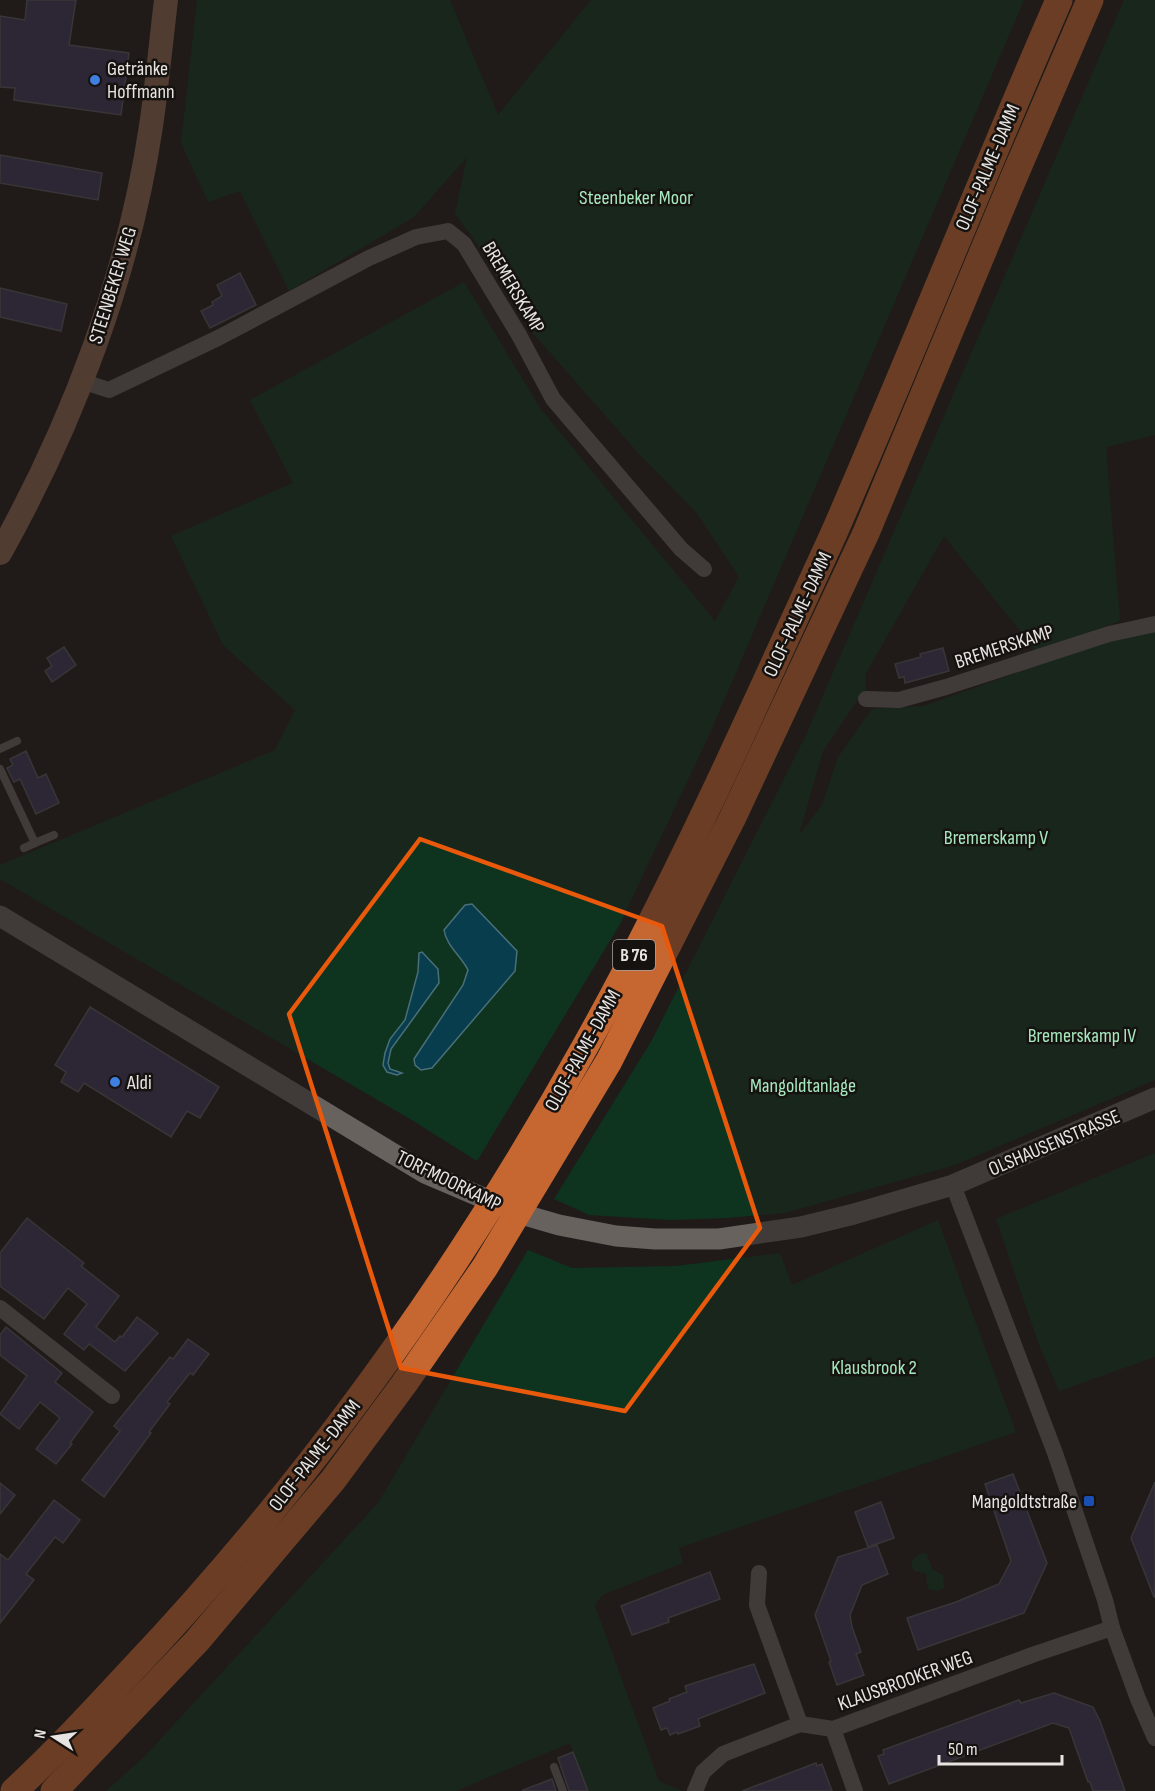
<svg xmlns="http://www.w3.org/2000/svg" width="1155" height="1791" viewBox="0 0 1155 1791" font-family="'Sofia Sans Condensed',sans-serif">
	<rect width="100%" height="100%" fill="#201b19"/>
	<g fill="#0e341f">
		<path d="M197,0H450L498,115L591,0H1024L711,731L620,924L477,1161L410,1119L0,879V865L275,750L295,710L223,645L171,536L293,483L250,400L464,282L540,408L715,621L739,577L696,512L639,454L532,332L470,234L455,214L467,157L414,217L289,291L240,191L208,202L181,143Z"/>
		<path d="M1124,0H1155V435L1106,447L1120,621L1036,651L944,536L865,675L866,699H858L823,751L799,835L822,805L838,757L872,709L924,706L1119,636L1155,630V1080L955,1165L785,1213L726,1218L671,1220L589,1215L554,1199L652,1040L806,735Z"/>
		<path d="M1155,1153V1357L1059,1391L1038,1342L996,1219Z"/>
		<path d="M938,1220L1016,1432L679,1548L683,1563L602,1595L595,1606L659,1781L682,1791H588L570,1743L456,1791H106L144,1757L378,1503L528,1250L572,1268L676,1266L780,1253L792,1285Z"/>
		<path d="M922,1553L927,1554L932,1569L943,1575L944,1588L938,1591L928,1589L926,1574L914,1571L911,1564L914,1558Z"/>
	</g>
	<g fill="#073d4d" stroke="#4a6f7a" stroke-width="1.5">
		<path d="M472,904L517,951L515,971L432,1068L421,1070L415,1065L414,1059L463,985L468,970C461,956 446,945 444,930L465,905Z"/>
		<path d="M422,952L438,969L439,983L391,1049L388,1063L390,1069L402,1073L397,1075L387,1072L383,1065L385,1053L390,1039L405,1020L418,972L419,953Z"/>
	</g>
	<g fill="#3d3557" stroke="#56555a" stroke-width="1.5">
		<path d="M27,0H76L69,45L129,53L121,115L14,100L15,88L0,87V16L25,20Z"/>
		<path d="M0,155L102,173L98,200L0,183Z"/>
		<path d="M240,273L256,305L210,328L201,311L213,305L212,302L222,296L217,285Z"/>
		<path d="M0,288L67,304L61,331L0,317Z"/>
		<path d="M64,647L76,665L52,682L45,671L52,666L47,658Z"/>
		<path d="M943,648L949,671L905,683L904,677L899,678L895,664L921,657L920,654Z"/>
		<path d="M26,751L38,778L46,774L59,803L36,814L20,779L14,782L7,768L13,765L10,759Z"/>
		<path d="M90,1007L219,1087L200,1118L187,1111L171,1137L84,1083L78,1092L61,1082L66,1072L55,1065Z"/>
		<path d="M27,1218L84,1263L81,1266L119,1296L96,1327L115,1342L120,1336L122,1337L137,1317L158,1333L125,1371L89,1344L84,1350L64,1334L87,1304L68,1288L44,1319L0,1286V1253Z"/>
		<path d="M6,1327L62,1373L55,1382L93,1412L70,1443L72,1444L56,1464L36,1449L60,1418L40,1402L19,1429L0,1414L27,1376L0,1355V1335Z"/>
		<path d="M188,1339L209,1354L193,1375L190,1373L167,1402L170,1404L149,1432L151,1433L104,1497L82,1480L120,1431L114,1426L170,1357L173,1359Z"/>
		<path d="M1013,1474L1047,1563L1024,1613L918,1650L907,1618L956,1602L999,1584L1011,1561L985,1484Z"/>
		<path d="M1155,1482V1597H1154L1131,1538Z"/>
		<path d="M0,1483L15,1495L0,1514Z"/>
		<path d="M54,1500L80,1520L63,1543L55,1537L26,1574L34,1580L0,1623V1554L8,1560Z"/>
		<path d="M881,1502L894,1538L868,1547L855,1512Z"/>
		<path d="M877,1545L888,1574L862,1585L850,1615L852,1627L861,1652L856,1654L864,1675L837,1685L829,1662L831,1661L815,1615L838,1557Z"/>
		<path d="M710,1572L720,1599L668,1618L669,1622L632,1635L621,1606Z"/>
		<path d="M754,1664L765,1693L698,1719L700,1726L678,1734L677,1732L670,1735L667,1728L661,1730L653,1708L670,1701L669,1699L687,1692L685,1686Z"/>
		<path d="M1054,1693L1093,1707L1100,1721L1125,1791H1093L1090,1782H1088L1069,1728L1053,1723L889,1784L878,1756L884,1754L883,1750L1019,1700L1021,1703Z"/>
		<path d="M573,1752L588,1791H569L558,1758Z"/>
		<path d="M816,1763L817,1766L822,1764L832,1791H742Z"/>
		<path d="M552,1779L556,1791H523V1790Z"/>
	</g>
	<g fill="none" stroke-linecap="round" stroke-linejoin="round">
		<g stroke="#67625e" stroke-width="8">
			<path d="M0,749L17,741"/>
			<path d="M0,769L35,843L24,848"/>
			<path d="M35,843L54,835"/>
			<path d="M554,1767L563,1791"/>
		</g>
		<g stroke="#67625e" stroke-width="16">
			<path d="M81,381L109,390L218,338L369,258L416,237L448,231L464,244L519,335L553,399L681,549L704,569"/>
			<path d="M866,699L899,700L946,687L1109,634L1155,624"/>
			<path d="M953,1185L1055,1453L1105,1600L1112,1628L1138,1699L1155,1738"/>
			<path d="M0,1308L112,1396"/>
			<path d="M759,1573L757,1605L800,1724"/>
			<path d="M833,1729L855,1791"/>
			<path d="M695,1791L703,1772L723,1754L800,1724L833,1729L1032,1655L1112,1628"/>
		</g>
		<path stroke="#67625e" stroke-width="21" d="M0,916L425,1173L521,1214L559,1225L616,1236L655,1239H719L801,1227L854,1214L953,1185L1155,1098"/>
		<path stroke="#8b644e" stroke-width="24" d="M0,553C73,423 129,274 151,126C157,85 161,42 166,0"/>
		<g stroke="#c66732" stroke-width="27">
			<path d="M14,1791C55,1753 93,1712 131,1671C309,1483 461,1270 587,1043C647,936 700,825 751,714C778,654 807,593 834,533C911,356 982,177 1059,0"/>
			<path d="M54,1791L197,1641L333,1480L404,1384L485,1267L609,1061L732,819L866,533L1014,177L1090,0"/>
		</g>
	</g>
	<path d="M0 0H1155V1791H0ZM420,839L662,926L760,1228L625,1411L401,1368L289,1014Z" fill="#201b19" fill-opacity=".55" fill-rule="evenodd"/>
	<path fill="none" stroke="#e8590c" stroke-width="4.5" stroke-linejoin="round" d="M420,839L662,926L760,1228L625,1411L401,1368L289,1014Z"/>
	<g fill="#3f7fe0" stroke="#161210" stroke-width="2">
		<circle cx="95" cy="80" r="6"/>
		<circle cx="115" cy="1082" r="6"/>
	</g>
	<rect fill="#1a4fb4" stroke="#161210" stroke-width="2" x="1083" y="1495" width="12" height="12" rx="3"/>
	<g text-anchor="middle" stroke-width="5" stroke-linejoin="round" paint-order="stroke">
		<rect fill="#161210" stroke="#a8a5a3" stroke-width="1.5" x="613" y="940" width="42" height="30" rx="4.5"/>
		<g font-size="18" font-weight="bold" fill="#e7e4e2">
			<text x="634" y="961">B 76</text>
		</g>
		<g font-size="20" fill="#e7e4e2" stroke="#161210" text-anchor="start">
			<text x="107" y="75">Getränke<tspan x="107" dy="23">Hoffmann</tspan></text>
			<text x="127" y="1089">Aldi</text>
			<text x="1077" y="1508" text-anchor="end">Mangoldtstraße</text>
		</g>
		<g font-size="20" fill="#e7e4e2" stroke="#161210">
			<text transform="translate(987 167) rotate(-67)" y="7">OLOF-PALME-DAMM</text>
			<text transform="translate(112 285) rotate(-73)" y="7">STEENBEKER WEG</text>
			<text transform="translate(514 287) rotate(59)" y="7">BREMERSKAMP</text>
			<text transform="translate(797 614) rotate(-65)" y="7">OLOF-PALME-DAMM</text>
			<text transform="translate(1004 646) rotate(-18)" y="7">BREMERSKAMP</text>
			<text transform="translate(582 1050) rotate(-61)" y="7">OLOF-PALME-DAMM</text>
			<text transform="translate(1054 1142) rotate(-23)" y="7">OLSHAUSENSTRASSE</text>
			<text transform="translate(449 1180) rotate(26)" y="7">TORFMOORKAMP</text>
			<text transform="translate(314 1455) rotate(-52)" y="7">OLOF-PALME-DAMM</text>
			<text transform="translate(905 1680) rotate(-20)" y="7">KLAUSBROOKER WEG</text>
		</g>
		<g font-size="20" fill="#a6e8be" stroke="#161210">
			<text x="636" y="204">Steenbeker Moor</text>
			<text x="996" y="844">Bremerskamp V</text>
			<text x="1082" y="1042">Bremerskamp IV</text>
			<text x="803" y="1092">Mangoldtanlage</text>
			<text x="874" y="1374">Klausbrook 2</text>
		</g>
	</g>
	<g transform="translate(54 1737) rotate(282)" stroke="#161210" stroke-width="4.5" paint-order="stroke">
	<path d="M0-4.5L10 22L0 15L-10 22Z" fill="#e7e4e2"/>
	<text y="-9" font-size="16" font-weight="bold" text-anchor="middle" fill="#e7e4e2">N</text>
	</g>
	<path d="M939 1755v9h123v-9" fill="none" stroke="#e7e4e2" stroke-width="3"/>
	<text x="948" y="1755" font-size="18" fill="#e7e4e2" stroke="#161210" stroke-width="4.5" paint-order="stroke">50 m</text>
</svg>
